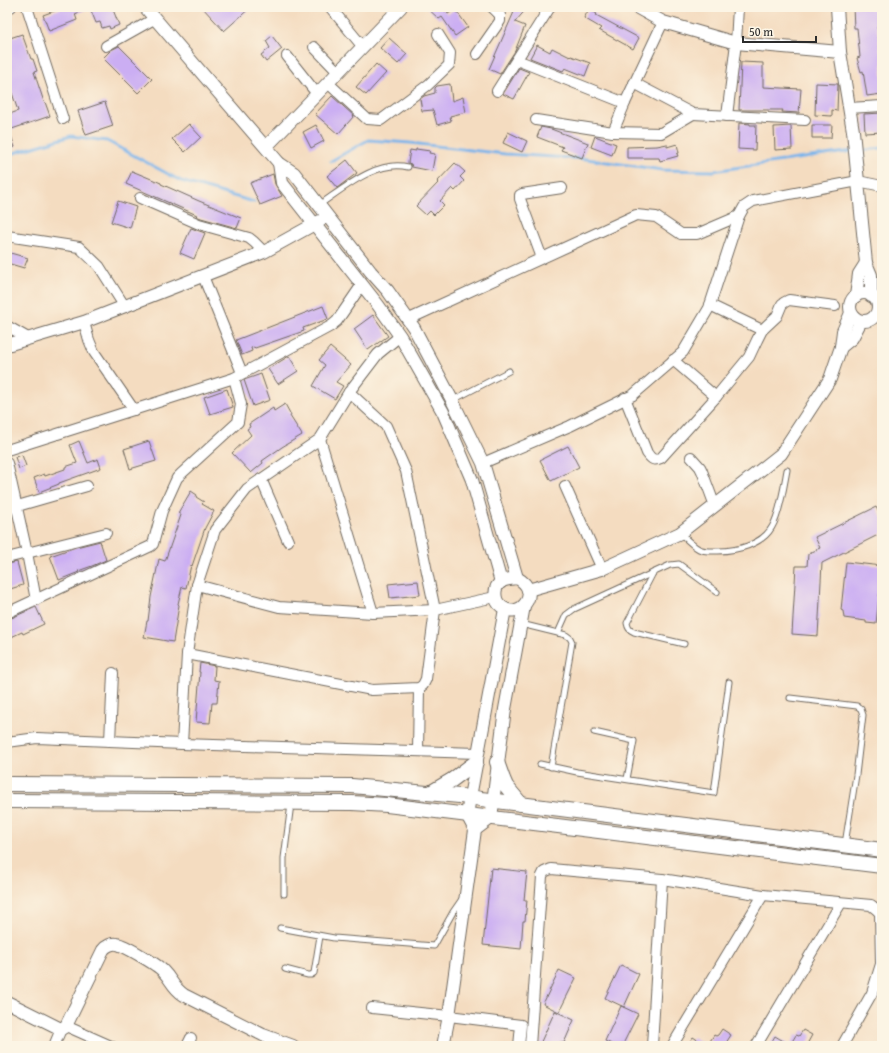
<svg xmlns="http://www.w3.org/2000/svg" width="889" height="1053" viewBox="0 0 889 1053" font-family="'Gentium Book Plus',serif">
	<rect width="100%" height="100%" fill="#fcf5e5"/>
	<filter id="ink" filterUnits="userSpaceOnUse"><feTurbulence type="fractalNoise" baseFrequency=".025" numOctaves="2"/><feDisplacementMap in="SourceGraphic" scale="8" xChannelSelector="R" yChannelSelector="G"/><feConvolveMatrix kernelMatrix="1 2 1 2 8 2 1 2 1" color-interpolation-filters="sRGB"/></filter>
	<filter id="wash" filterUnits="userSpaceOnUse"><feTurbulence type="fractalNoise" baseFrequency=".012" numOctaves="4" result="noise"/><feDisplacementMap in="SourceGraphic" scale="16" xChannelSelector="R" yChannelSelector="G"/><feGaussianBlur stdDeviation="0.9" result="paint"/><feColorMatrix in="noise" values="0 0 0 0 0 0 0 0 0 0 0 0 0 0 0 0 0 1.4 0 .05"/><feComposite in="paint" operator="in"/></filter>
	<g filter="url(#wash)">
		<rect width="100%" height="100%" fill="#f4dcc0"/>
		<g fill="none" stroke-linecap="round" stroke-linejoin="round">
			<g stroke="#79b4eb" stroke-width="3">
				<path d="M858,151L882,148"/>
				<path d="M7,155L71,136L107,141L181,181L254,202"/>
				<path d="M331,161L368,140L410,143L505,154L587,159L662,170L713,171L853,151"/>
			</g>
		</g>
		<g id="blocks">
			<g fill="#cbaef3">
				<path d="M65,7H112L119,25L110,29L109,26L102,28L100,22L96,23L90,8L75,14L77,20L49,31L43,15Z"/>
				<path d="M202,7H251L224,31Z"/>
				<path d="M426,7H441L448,14L455,9L468,27L455,36L442,17L439,19Z"/>
				<path d="M508,7H528L515,22L525,26L515,51L500,74L489,69L514,12Z"/>
				<path d="M853,7H881L882,26H877L880,51H882V94L867,96L863,71L861,72L857,58L860,57L857,28H854Z"/>
				<path d="M589,9L597,14L596,15L639,38L633,49L599,30L601,28L584,18Z"/>
				<path d="M22,34L31,59H33L37,71L34,72L44,102H45L50,116L9,130L15,147L7,150V115L18,111L7,78V39Z"/>
				<path d="M272,36L282,49L266,62L261,55L270,48L266,41Z"/>
				<path d="M389,38L407,54L398,64L380,48Z"/>
				<path d="M537,45L550,52L552,48L570,57L571,56L590,63L585,76L565,68L563,71L530,58Z"/>
				<path d="M119,46L152,79L138,93L103,58L111,50Z"/>
				<path d="M741,62L763,63V87L801,89L799,113L782,112L783,110H739Z"/>
				<path d="M376,64L386,73L366,95L356,87Z"/>
				<path d="M519,68L529,72L514,99L503,94Z"/>
				<path d="M816,83L838,84L837,111L832,110V116L815,115Z"/>
				<path d="M450,84L452,101L463,97L466,112L450,116L451,121L437,125L433,110L422,111L420,99L424,96L435,93V88L437,86Z"/>
				<path d="M332,96L354,116L338,134L315,114Z"/>
				<path d="M105,102L113,126L86,135L78,111Z"/>
				<path d="M882,113V132L865,133L864,114Z"/>
				<path d="M739,123L750,124V125H756L755,150L738,149Z"/>
				<path d="M189,124L201,137L185,152L172,139Z"/>
				<path d="M316,125L324,141L311,148L303,132Z"/>
				<path d="M812,125H832L831,138H812Z"/>
				<path d="M791,126L792,149L775,150L774,127Z"/>
				<path d="M541,127L551,129L588,143L582,158L561,150L563,147L537,137Z"/>
				<path d="M508,132L527,141L522,152L503,143Z"/>
				<path d="M595,136L616,144L612,155L591,147Z"/>
				<path d="M667,144V147L677,144L679,153L677,154L678,156L660,161L659,158H627V147L657,146Z"/>
				<path d="M416,149L430,151L429,153L435,154L432,171L412,167L411,164L408,163L410,150L416,151Z"/>
				<path d="M347,160L357,173L337,188L327,176Z"/>
				<path d="M455,163L465,172L460,177L464,181L455,191L452,188L440,201L444,205L434,215L430,211L426,215L416,206L438,183L437,182Z"/>
				<path d="M132,171L161,183V184L199,201L241,218L237,228L201,218L196,216L197,215L126,184Z"/>
				<path d="M273,174L275,184L282,196L260,205L250,183Z"/>
				<path d="M118,201L136,207L130,228L111,222Z"/>
				<path d="M191,228L205,233L194,259L180,253Z"/>
				<path d="M7,252L28,258L24,268L7,263Z"/>
				<path d="M323,306L328,319L303,328L304,331L255,348L254,347L251,348L252,351L242,355L236,340Z"/>
				<path d="M373,315L388,336L368,350L354,329Z"/>
				<path d="M330,347L351,365L336,382L343,386L335,399L313,386L325,365L319,360Z"/>
				<path d="M289,356L298,371L278,384L268,369Z"/>
				<path d="M261,374L270,400L253,406L244,380Z"/>
				<path d="M227,389L233,407L210,414L204,397Z"/>
				<path d="M285,404L291,415L290,416L302,435L282,447L262,461L263,463L251,473L232,453L251,435L247,429L250,427L249,424L273,408L274,411Z"/>
				<path d="M79,441L88,463L98,459L101,468L59,483V484L39,492L34,478L44,474L45,476L65,469V467L77,463L70,445Z"/>
				<path d="M149,441L156,461L130,469L124,449Z"/>
				<path d="M568,446L579,467L551,481L540,460Z"/>
				<path d="M22,455L26,466L19,469L15,457Z"/>
				<path d="M191,491L197,495L196,497L204,502L202,504L214,511L205,528L192,566L191,565L186,588L182,587L178,604L179,605L173,642L144,637L147,621H148L151,597L159,559L165,561L181,515L178,513Z"/>
				<path d="M876,507L882,518V533L822,563L818,636L792,634L796,566H807L808,554L820,548L815,537Z"/>
				<path d="M100,541L106,560L92,566L78,571L79,572L59,580L50,556L76,547Z"/>
				<path d="M17,562L23,585L7,590V564Z"/>
				<path d="M846,562L882,566V578L879,596L876,624L866,623V621L844,618L843,611L841,610Z"/>
				<path d="M418,581L420,595L390,598L388,584Z"/>
				<path d="M36,607L44,624L23,634L22,632L7,639V620Z"/>
				<path d="M200,663L215,666L214,680L219,681L217,703H212L210,723L196,722L200,672H199Z"/>
				<path d="M491,868L527,872L524,900H527L525,921H523L521,949L483,945Z"/>
				<path d="M621,965L639,974L624,1007L605,998Z"/>
				<path d="M559,970L576,978L559,1012L543,1004Z"/>
				<path d="M621,1006L638,1014L622,1046H616L605,1041Z"/>
				<path d="M555,1011L574,1020L564,1043L560,1042L558,1046H539Z"/>
				<path d="M722,1029L731,1035L724,1046H687L693,1037L707,1046L714,1035L716,1036L718,1035Z"/>
				<path d="M803,1030L812,1035L806,1046H769L775,1036L790,1045L796,1035L799,1036Z"/>
			</g>
		</g>
	</g>
	<g filter="url(#ink)">
		<use href="#blocks" fill-opacity="0" stroke="#71695f" stroke-width="1"/>
		<g fill="none" stroke-linecap="round" stroke-linejoin="round">
			<g stroke="#71695f" stroke-width="7">
				<g id="service">
					<path d="M319,205C343,189 377,159 408,167"/>
					<path d="M453,400L509,371"/>
					<path d="M680,533C685,538 693,546 699,549C705,552 712,551 718,551C736,551 762,545 772,527C780,514 784,486 787,470"/>
					<path d="M653,573L627,623C628,628 629,630 634,632L684,644"/>
					<path d="M521,624L566,635L570,638L572,642L551,767"/>
					<path d="M558,633L566,615L574,609L670,565L679,564L717,592"/>
					<path d="M790,698L857,706L861,709L863,715L856,775L845,844"/>
					<path d="M594,732L634,741L627,779"/>
					<path d="M540,764L577,772L714,793L729,682"/>
					<path d="M284,894V858L291,804"/>
					<path d="M280,928L334,938L434,946L453,912L462,899"/>
					<path d="M285,969L308,975H311L314,973L320,936"/>
				</g>
			</g>
			<g stroke="#71695f" stroke-width="12">
				<g id="minor">
					<path d="M27,7L63,119"/>
					<path d="M330,7L363,47"/>
					<path d="M7,8L11,7"/>
					<path d="M106,46L154,19"/>
					<path d="M314,47L338,72"/>
					<path d="M477,54L500,21V15L492,7"/>
					<path d="M287,56L317,94"/>
					<path d="M517,60L625,103"/>
					<path d="M328,83L367,119L381,120L428,85L449,65L450,53L438,34"/>
					<path d="M634,83L693,114L805,120"/>
					<path d="M497,91L550,7"/>
					<path d="M849,108L882,106"/>
					<path d="M727,116L736,43L738,7"/>
					<path d="M536,120L613,132L661,133L693,114"/>
					<path d="M613,132L625,103L663,22"/>
					<path d="M140,198L199,224L249,238L254,242L264,252"/>
					<path d="M7,236L79,247L99,266L125,307"/>
					<path d="M542,258L520,199V195L522,194L562,188"/>
					<path d="M203,276L242,373"/>
					<path d="M710,305L762,330"/>
					<path d="M407,320L636,215L656,217L681,234H697L739,216"/>
					<path d="M84,322L89,340L94,352L134,410"/>
					<path d="M7,326L28,338"/>
					<path d="M673,360L716,397"/>
					<path d="M625,398L647,453C652,460 654,461 661,458L716,397L744,363L749,357L757,340L762,330L777,316L782,304L785,302L789,300L835,306"/>
					<path d="M320,439L373,613"/>
					<path d="M7,450L234,378L331,326L337,321L361,286"/>
					<path d="M691,457L700,467L702,471L715,506"/>
					<path d="M7,463L27,553L36,600"/>
					<path d="M483,463L570,426L633,395L683,352L709,308L739,216L744,207L753,201L858,181L882,186"/>
					<path d="M261,479L288,541"/>
					<path d="M565,486L602,569"/>
					<path d="M7,509L87,486"/>
					<path d="M7,558L106,533"/>
					<path d="M197,585L279,607L373,613L435,610L495,597"/>
					<path d="M7,613L151,546L153,544L162,511L177,478L181,474L238,422L241,404L234,378"/>
					<path d="M187,654L372,690L419,688L423,685L426,679L435,610L406,471L386,426L349,392"/>
					<path d="M110,741L113,673"/>
					<path d="M7,742L37,738L182,744L478,753"/>
					<path d="M182,744L187,654L197,585L215,530L247,489L320,439L349,392L378,354L400,336"/>
					<path d="M418,751L419,688"/>
					<path d="M372,1008L449,1016L521,1025L519,1046"/>
					<path d="M66,1026L111,1046"/>
					<path d="M54,1046L61,1029"/>
					<path d="M187,1046L191,1038"/>
					<path d="M530,1046L542,876L544,872L551,869L662,879L763,895L871,905L876,909L880,913L881,964L872,993L842,1046"/>
					<path d="M652,1046L662,879"/>
					<path d="M672,1046L763,895"/>
					<path d="M756,1046L841,903"/>
				</g>
			</g>
			<g stroke="#71695f" stroke-width="14">
				<g id="tertiary">
					<path d="M145,7L279,163L294,173L371,272L388,291L414,328L452,400L483,463L517,578"/>
					<path d="M636,7L663,22L736,43L840,52"/>
					<path d="M837,7L840,52L853,131L866,263L871,275V296"/>
					<path d="M266,147L401,7"/>
					<path d="M279,163L282,183L378,305L400,336L443,412L472,480L501,582"/>
					<circle cx="864" cy="307" r="14"/>
					<path d="M856,296L859,274L866,263"/>
					<path d="M7,345L84,322L264,252L320,221"/>
					<path d="M841,347L852,338L861,321"/>
					<path d="M517,578C544,592 518,622 501,606C494,601 493,587 501,582C505,579 512,579 517,578Z"/>
					<path d="M528,590L602,569L680,533L781,454L830,379L841,347L843,331L851,313"/>
					<path d="M475,830L491,818L505,709L524,606"/>
					<path d="M7,1002L61,1029L66,1026L103,950C106,946 112,943 117,944C124,945 158,965 163,971C172,980 172,987 184,995L263,1035L293,1046"/>
					<path d="M443,1046L449,1016L475,830L467,815L470,797L505,609"/>
				</g>
			</g>
			<g stroke="#71695f" stroke-width="16">
				<g id="secondary">
					<path d="M497,762L503,779L506,786L521,804"/>
					<path d="M7,784L352,786L470,797L481,799L882,850"/>
					<path d="M430,793L452,780L476,762"/>
					<path d="M7,801L352,803L387,805L882,866"/>
				</g>
			</g>
			<use href="#service" stroke="#fff" stroke-width="5"/>
			<use href="#minor" stroke="#fff" stroke-width="10"/>
			<use href="#tertiary" stroke="#fff" stroke-width="12"/>
			<use href="#secondary" stroke="#fff" stroke-width="14"/>
		</g>
	</g>
	<rect width="889" height="1053" fill="none" stroke="#fcf5e5" stroke-width="24"/>
	<path d="M743 36v6h73v-6" fill="none" stroke="#2b2b2b" stroke-width="2"/>
	<text x="749" y="36" font-size="12" fill="#2b2b2b" stroke="#fcf5e5" stroke-width="3" paint-order="stroke">50 m</text>
</svg>
